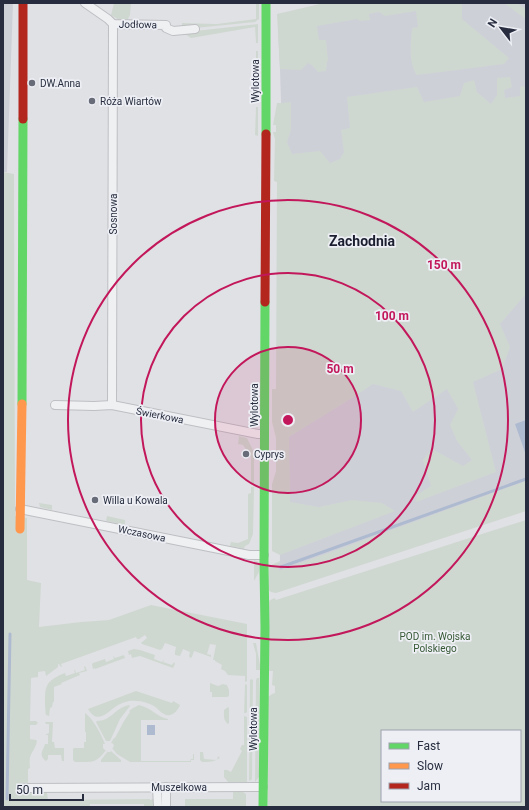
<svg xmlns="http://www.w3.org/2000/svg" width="529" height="810" viewBox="0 0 529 810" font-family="Roboto,sans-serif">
	<rect width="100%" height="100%" fill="#e0e1e5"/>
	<g fill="#ced0d8">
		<path d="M3,3H13L7,172H3Z"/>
		<path d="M357,3H526V504L278,591V563L280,562L279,452L281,103L280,69L278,29Z"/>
	</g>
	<g fill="#cfd8d0" fill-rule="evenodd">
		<path d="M114,3H131L130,15L128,19L119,20L111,15Z"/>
		<path d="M256,3H259V19L255,22L195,28L182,27V23L217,24L256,19Z"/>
		<path d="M324,3H462V19L509,58L504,64L417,75C408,63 411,42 412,28L418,27L416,11L385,16L379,12L369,14L370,20L360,21L357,19L317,26L319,40H326L328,60L327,62L326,71L318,72L312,65L308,63L301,70L280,69L277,14Z"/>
		<path d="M504,3H517L526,9V19Z"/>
		<path d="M258,24V43H256L255,27L191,38L185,34L195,31Z"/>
		<rect x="256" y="51" width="2" height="35"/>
		<path d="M510,77L512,87L504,90L505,98L520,96V87L523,86L526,88V294L500,324L510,347L502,369L473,382L496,472L416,502L417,495L431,486L423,460L432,449L463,466L472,460L457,441L450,425L458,409L447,389L413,412L401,391L373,384L352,398L289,437L290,502L319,507L352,500L382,503L395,511L280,555L272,551V484L276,471V438L272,422V389H276L277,182L274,181L275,139L273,132H276V125H273L277,103H281L291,102V130L287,142L292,154L320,151L330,163L340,159L344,152L341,130L350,128L347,97L417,87L424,102L460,96L464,83L474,80L477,92L491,104L497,95V78Z"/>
		<path d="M256,107H258V136L255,135Z"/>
		<path d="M3,172L14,174L15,516L23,517L27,518V580L41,583L39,627L81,622L109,620L151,605L247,624V681L245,682V676L228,675L225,671L221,669L222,665L215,661V660H213L216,645L210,644L207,654L211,655V657L194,651L192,657L190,658L189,656L190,652L183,649L180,656L175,655V652L176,647L165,643L162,649L160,650L142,644L141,643L147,638L145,635L139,639H137L136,637L61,664L62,667L60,666L59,664H58V667L46,676L45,671L38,672V677L31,678L30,721H36L38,723L36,725H30V739L36,740L37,741C34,754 28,752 30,768L28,769V792H46L47,793L48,800L150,799V800H151L152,799H154L155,807H144V804H90V807H3Z"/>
		<path d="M239,436L247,438L254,452V484H251V457L243,445L238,444Z"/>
		<path d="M526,481V511L276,593L271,592L268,590L269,566L280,561V562L278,563L279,571Z"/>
		<path d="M251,487H254L253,534L249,544L245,546L244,549L230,546L231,542L238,543L248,539V494L251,493Z"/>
		<path d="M39,503L52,505V510L40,507Z"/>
		<path d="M107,516L125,520V525L106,521Z"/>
		<path d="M526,520V807H268V697L272,694L275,693V686L272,685L273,671H269V601L272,599L275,598L276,600ZM382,731H520V801H382Z"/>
		<path d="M254,560L259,562V572L254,581Z"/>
		<path d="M253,643H256L260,665V670H256V654Z"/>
		<path d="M134,649L140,650L155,655L154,659L162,662L164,659L163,662L172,665L174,662L175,664L173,668L140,656L132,658L131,654L129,655L128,651Z"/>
		<path d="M123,652L125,658L95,669V668L93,669L92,664L93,663L105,659L106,662L114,659L113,655L115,658L124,655Z"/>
		<path d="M85,666L87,671L79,673L80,675L61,683L62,684L54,687V702H53L52,707L50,708L49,716L46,715C45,710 44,690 47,686C49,680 59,675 65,673L66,676L75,673L74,670H75L76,673L85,670L84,667Z"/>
		<path d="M257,678H259V777L255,782L256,680Z"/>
		<path d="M251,679L253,680L252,779L250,781L249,780L250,680Z"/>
		<path d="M210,683L218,686L223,684L227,685L229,690V696L227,697H212V692H210Z"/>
		<path d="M245,684L247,685V712L246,713H244Z"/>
		<path d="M136,691L172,703L173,701L180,705C178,711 171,718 164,714C160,712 157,708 154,706C149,703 142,701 136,701C130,700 124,702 118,705C108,711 98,726 88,709Z"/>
		<path d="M129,705L130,706L120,719L110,741H106L96,722L97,721C100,721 103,720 106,719C115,714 117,708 129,705Z"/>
		<path d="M139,705C152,708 157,717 168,719V720H141V761H190L191,759H193V754H194V760H191V762H130L117,754L112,748H113L114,745L112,743H111L114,738H115L124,721L130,712L129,711L133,708Z"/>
		<path d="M228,707L229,708V723L228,724C223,720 224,715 224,710Z"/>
		<path d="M85,713C94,720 100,732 105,744H103V748L105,750H106C96,764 91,762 75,762L73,760V749L74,748H84V742H86V732H85Z"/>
		<path d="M244,716L247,717V782H228L224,777V770H227L231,772L242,751L240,749L242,745H244Z"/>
		<path d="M45,722H53L52,742H54L55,748H64V761H62L61,755H48V759L46,761C38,755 43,751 45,744H48V735H45L49,733V724H46Z"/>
		<path d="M108,751V752H110L111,751L121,760V762H101V760Z"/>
		<path d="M200,752H203L204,759L217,760L218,756L220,758C214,762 209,762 202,762L200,760Z"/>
		<path d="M233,792H243L246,794V807H185V799H233Z"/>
	</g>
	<g fill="#aebad0">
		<path d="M526,420V455L515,424Z"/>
		<rect x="147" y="725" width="8" height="10"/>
	</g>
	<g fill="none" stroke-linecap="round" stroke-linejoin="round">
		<g stroke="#aebad0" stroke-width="3">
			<path d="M281,567L526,479"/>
			<path d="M7,799L10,634"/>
		</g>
		<g stroke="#bebfc3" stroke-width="10">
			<g id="street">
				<path d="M85,3L108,19L113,24L166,25V28L173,31L195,29"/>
				<path d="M55,405L94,406L112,405L258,434H264"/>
				<path d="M112,405L113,24"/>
				<path d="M20,509L249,555H264"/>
				<path d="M157,787L158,807"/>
				<path d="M23,788L263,787"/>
				<path d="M166,807V787"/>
			</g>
		</g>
		<use href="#street" stroke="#eff0f2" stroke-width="8"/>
		<g stroke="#63d668" stroke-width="9">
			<path d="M266,134V3"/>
			<path d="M22,404L23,119"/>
			<path d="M263,807L265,628L264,566L265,302"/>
		</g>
		<path stroke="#ff974d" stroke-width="9" d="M20,529L22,404"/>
		<g stroke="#b3261e" stroke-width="9">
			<path d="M23,119V3"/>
			<path d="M265,302L266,134"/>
		</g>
	</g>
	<circle cx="288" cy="420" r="73" fill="#c2185b" fill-opacity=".12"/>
	<g fill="none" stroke="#c2185b" stroke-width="2">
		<circle cx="288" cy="420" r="73"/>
		<circle cx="288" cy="420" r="147"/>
		<circle cx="288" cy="420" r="220"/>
	</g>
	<g fill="#686c78" stroke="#edeff5" stroke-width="1.5">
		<circle cx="32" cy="83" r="4"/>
		<circle cx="92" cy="101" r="4"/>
		<circle cx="246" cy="454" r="4"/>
		<circle cx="95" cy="500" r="4"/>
	</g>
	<g text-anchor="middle" stroke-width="3.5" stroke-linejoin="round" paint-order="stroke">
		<g font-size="10" fill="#272d3e" stroke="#edeff5">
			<text transform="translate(138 24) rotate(1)" y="4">Jodłowa</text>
			<text transform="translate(255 81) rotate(-90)" y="4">Wylotowa</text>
			<text transform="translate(113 214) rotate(-90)" y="4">Sosnowa</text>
			<text transform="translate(254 405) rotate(-90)" y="4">Wylotowa</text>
			<text transform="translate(160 415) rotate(11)" y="4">Świerkowa</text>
			<text transform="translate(142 533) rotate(12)" y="4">Wczasowa</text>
			<text transform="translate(253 729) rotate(-90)" y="4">Wylotowa</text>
			<text x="179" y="791">Muszelkowa</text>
		</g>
		<g font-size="10" fill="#272d3e" stroke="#edeff5" text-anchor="start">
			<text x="40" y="87">DW.Anna</text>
			<text x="100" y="105">Róża Wiartów</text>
			<text x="254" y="458">Cyprys</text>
			<text x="103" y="504">Willa u Kowala</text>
		</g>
		<g font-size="10" fill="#375935" stroke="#edeff5">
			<text x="435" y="640">POD im. Wojska<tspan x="435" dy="12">Polskiego</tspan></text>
		</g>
		<g font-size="14" font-weight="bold" fill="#1a1e2e" stroke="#edeff5">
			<text x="362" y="246">Zachodnia</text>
		</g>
	</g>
	<circle cx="288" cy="420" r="6" fill="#c2185b" stroke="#edeff5" stroke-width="2"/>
	<g font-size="12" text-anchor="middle" font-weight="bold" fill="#c2185b" stroke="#edeff5" stroke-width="3.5" stroke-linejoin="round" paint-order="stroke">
		<text x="444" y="269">150 m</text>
		<text x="392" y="320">100 m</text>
		<text x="340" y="373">50 m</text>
	</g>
	<rect width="529" height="810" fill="none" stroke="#272d3e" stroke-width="8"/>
	<rect x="381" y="730" width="140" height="72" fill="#edeff5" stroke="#9ea1ac"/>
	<rect x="389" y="743" width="20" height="6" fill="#63d668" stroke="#9ea1ac"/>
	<text x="417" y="750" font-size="12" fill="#272d3e">Fast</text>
	<rect x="389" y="763" width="20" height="6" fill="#ff974d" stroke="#9ea1ac"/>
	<text x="417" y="770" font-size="12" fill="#272d3e">Slow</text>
	<rect x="389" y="783" width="20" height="6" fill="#b3261e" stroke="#9ea1ac"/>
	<text x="417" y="790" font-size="12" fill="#272d3e">Jam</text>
	<g transform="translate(501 28) rotate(301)" stroke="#edeff5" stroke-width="3" paint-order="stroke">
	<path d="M0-3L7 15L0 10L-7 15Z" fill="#272d3e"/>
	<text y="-6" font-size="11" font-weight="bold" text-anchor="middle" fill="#272d3e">N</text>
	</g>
	<path d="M10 794v6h73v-6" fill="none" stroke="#272d3e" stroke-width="2"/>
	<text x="16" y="794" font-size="12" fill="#272d3e" stroke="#edeff5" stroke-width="3" paint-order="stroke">50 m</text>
</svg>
